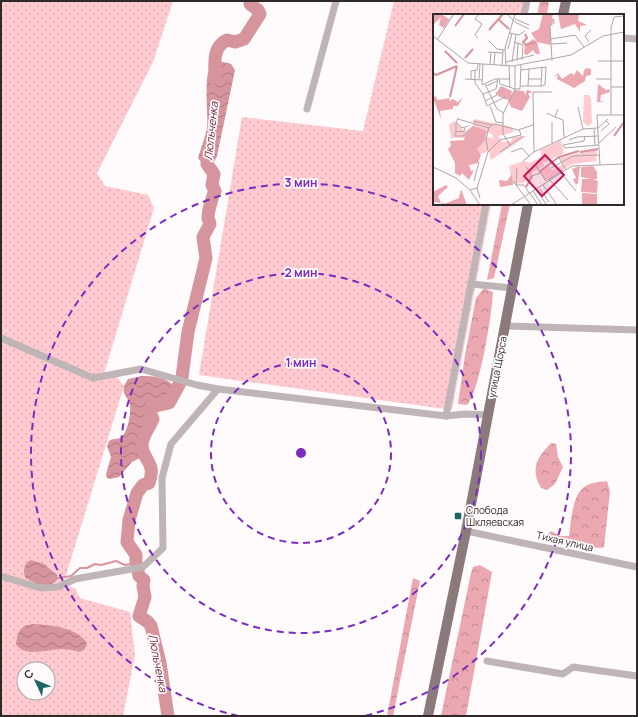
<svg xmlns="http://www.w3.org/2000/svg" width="638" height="717" viewBox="0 0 638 717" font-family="Manrope,sans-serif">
	<defs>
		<pattern id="grass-dots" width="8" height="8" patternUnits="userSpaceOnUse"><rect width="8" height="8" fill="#ffcad0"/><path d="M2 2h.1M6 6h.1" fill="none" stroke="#dbaeb3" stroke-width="1.8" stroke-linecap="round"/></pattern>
		<pattern id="forest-crowns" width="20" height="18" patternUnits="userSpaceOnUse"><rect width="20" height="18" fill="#eca8b1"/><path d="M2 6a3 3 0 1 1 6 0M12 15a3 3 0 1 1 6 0" fill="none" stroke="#c08990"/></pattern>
		<pattern id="water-waves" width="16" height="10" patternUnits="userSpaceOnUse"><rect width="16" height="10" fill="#d6949c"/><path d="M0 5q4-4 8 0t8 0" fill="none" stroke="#ae797f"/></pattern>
	</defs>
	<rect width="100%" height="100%" fill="#fffafb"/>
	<g fill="url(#grass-dots)" fill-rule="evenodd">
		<path d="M1,1H173L153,62L97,173L105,186L148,195L154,208L103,377L116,376L124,386L63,585L75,588L80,598L130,612L135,655L123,716H1ZM24,669H48V693H24Z"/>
		<path d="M394,1H530L527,15H434V204H491L452,410L199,375L242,117L363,131Z"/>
	</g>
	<g fill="url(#forest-crowns)">
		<path d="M540,1H549L547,15H537Z"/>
		<path d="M502,204H510L494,278L487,280Z"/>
		<path d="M484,288L493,292C492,313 480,390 467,405L458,404L465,355L476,298Z"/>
		<path d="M551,443L556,444L558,457L563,467L555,484L547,490L541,488C530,468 537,458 551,443Z"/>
		<path d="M607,481L610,492L604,547C594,551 557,540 546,536L551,531L560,536H569C571,523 572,500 581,490C586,483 599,482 607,481Z"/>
		<path d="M480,565L492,572L466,716H441L471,573L473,567Z"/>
		<path d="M413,578L420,581L393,716H387Z"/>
	</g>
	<g fill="url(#water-waves)">
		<path d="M215,60L231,64L235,70L217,156L214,162L208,165L201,162L198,158C201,148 205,138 207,128C209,113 201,69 215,60Z"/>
		<path d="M142,376C153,376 168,377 175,388L174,397L169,403L151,407L150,412L153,419L142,443L143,451L140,458L132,462L119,477L110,479L107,478L106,474L111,457L107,446L109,441C113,438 118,440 121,437C128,432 131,413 130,405C128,395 118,394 128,379Z"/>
		<path d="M31,560L44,564L57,575V580C49,589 34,584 26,578C22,572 24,563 31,560Z"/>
		<path d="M33,624C50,625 77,627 87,643L85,649L80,652C74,650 68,649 61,649C48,649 24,658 16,644C18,632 19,626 33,624Z"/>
	</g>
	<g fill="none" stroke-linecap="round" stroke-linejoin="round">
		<path stroke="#d6949c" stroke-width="2" d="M58,578L71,576L80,568H87L95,564L101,565L116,561L125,565L136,563"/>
		<g stroke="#d6949c" stroke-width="13">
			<path d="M215,78C215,64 212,47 227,40L235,42L244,39L260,14L258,10L250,4V1"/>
			<path d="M182,377L188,332L206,258L203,237L210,224C210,222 208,220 208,218C207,215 213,194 215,191L212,185L214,174L207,164L209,147"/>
			<path d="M136,565V555L127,542L129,520L137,493L143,485L149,483C157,462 142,460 142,445C142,436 150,427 153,419L150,412L151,407L169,403L180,383"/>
			<path d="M138,571L139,576L144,580L143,586L145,597L139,616L148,622L151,626L160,663L168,716"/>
		</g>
		<g stroke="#bfb5b6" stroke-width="7">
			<path d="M524,15L527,1"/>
			<path d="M623,38L637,39"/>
			<path d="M307,109L336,1"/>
			<path d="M486,204L446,416L465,414L488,415"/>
			<path d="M471,284L512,288"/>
			<path d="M505,326L637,330"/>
			<path d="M1,338L93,378L141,369L197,385L218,389L446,416"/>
			<path d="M466,531L637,567"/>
			<path d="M1,576L40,588L58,587L75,579L143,567L163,548L162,478L171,444L218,389"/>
			<path d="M487,661L563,674L573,667L637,676"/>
		</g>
		<g stroke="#8b7a7c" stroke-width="10">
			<path d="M563,15L566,1"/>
			<path d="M428,716L466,531L528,204"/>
		</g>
	</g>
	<g fill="none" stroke="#7b2cbf" stroke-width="2" stroke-dasharray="7 5">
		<circle cx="301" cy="453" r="90"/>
		<circle cx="301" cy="453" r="180"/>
		<path d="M238 716A270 270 0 1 1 364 716"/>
	</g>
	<rect fill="#1a6763" stroke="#fffafb" stroke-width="1.5" x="454" y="512" width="8" height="8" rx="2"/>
	<g text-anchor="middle" stroke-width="3.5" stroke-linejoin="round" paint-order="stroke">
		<g font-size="10" fill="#302829" stroke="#fffafb">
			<text transform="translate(497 367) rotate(-79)" y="4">улица Щорса</text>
			<text transform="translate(565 541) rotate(13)" y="4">Тихая улица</text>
		</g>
		<g font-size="10" fill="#302829" stroke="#fffafb" text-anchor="start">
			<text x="466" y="514">Слобода<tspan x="466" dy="12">Шкляевская</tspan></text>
		</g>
		<g font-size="11" font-style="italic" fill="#732536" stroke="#fffafb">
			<text transform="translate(211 131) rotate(-84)" y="4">Люльченка</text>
			<text transform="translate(158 663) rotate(79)" y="4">Люльченка</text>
		</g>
	</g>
	<g transform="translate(433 14)">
		<rect width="191" height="191" fill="#fffafb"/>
		<path d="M41,105L79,113L81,118L65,122L69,128L79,127L78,123L94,122L58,146L56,137L47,140L44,135L53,123L60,124L59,120L40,112ZM21,107L29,114L31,124H18L16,111ZM128,126L131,139L110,149L111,152L97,160L98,163L90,169L80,170L76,152L91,147L96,149L109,143L107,136ZM158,136H164L163,147L139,150L113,167L107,158L116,152L119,156L130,150L127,144Z" fill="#ffcad0"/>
		<path d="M0,0H8L16,5L20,0L11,14L6,11L8,3L0,11ZM110,0H120L119,4L122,6L117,12L118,31L104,28L107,40H103L100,36L94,41L91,40L92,31L100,25L104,28L98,19L106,15ZM125,0H146L145,7L154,11L147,12V18L142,10L128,15ZM154,54L158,55V61L153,62L152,67L141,74L124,65L125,61L121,63L125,59L129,65L138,59L141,61L144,56L150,62L151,56ZM165,70L173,76L176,75L177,78L168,81L167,87L172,88H164ZM68,72L79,77L78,82L82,76L91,77L92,81L94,76L98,77V79H95L97,83L89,97L78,93L75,86L76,84L74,86L65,82L64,78ZM2,82L5,86L17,84L16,87L20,85L25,88L30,83L25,92H20V95L7,97L8,105L0,84ZM40,112L54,117L52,126L44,135L48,141L45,149L36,151L38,157L41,156L36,166L29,159L27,162L22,159V149L15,135L18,132L17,127L31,126L32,118ZM147,152L145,169L143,171L140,165L143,164L139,155ZM160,152L164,158V165H160L165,167L164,179L148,178L149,165H159L148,163V153ZM79,160L80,171L67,173L66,166L74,167ZM13,171L15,173L5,182L8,189L1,188L0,178ZM28,175L34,191H9V188L11,190L26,184ZM149,179L164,180V191H149Z" fill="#eca8b1"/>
		<path d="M151,81H156L158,85L159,109L155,112L150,108Z" fill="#ffcad0"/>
		<path fill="none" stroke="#d6949c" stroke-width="2" d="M65,5L76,15M22,12L31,0M56,16L70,0M92,20L94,24L90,28L93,31L103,28M12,37L24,49M32,44L40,35M0,59L3,61L24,52M17,83L24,52M181,122L191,108M147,138L165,135M126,143L146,137M106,158L126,143M93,173L99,162"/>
		<path fill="none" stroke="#aca6a7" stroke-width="1" d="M43,0L45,1L42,5L49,10L42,21L45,24M74,0L82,8L96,15M82,5L96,11M77,19L86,21L92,17M0,22L35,49L80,52L138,41L170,22L191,18M118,25L142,21L151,33M4,26L21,0M56,27L64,35L72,36M81,28L90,31L89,46M156,28L152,22L158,16M119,30L134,29M75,35L79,19M55,38L70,39M84,47L85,29M119,47L117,12L122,8M165,47H178M178,47H191M73,48L101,41M79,48L83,20M50,50L49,71L62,65H77M57,51L58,38M61,51L62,38M69,52L70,35M73,52L72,34L82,0M76,52L77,74M82,52V75H87L88,51M88,56L113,53L112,71L108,72M42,57V69L50,80L63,75L65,65M32,65L50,66M38,65V57L44,56L45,50M46,65L47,50M66,65L67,70L82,75L70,100V120L77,131M95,65H108M163,65H178M52,70L64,95L71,99M53,72L64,67M88,72H108L109,53M95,72L96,55M178,73H191M50,80L54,92L72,83M52,87L64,81L63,78M57,92L63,108L70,109M145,93L150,115M114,99L122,103L125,95M178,101V14L181,3L191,2M122,103L130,106L131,123M25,104L23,108L29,114L35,112M25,105L56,114M40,107L59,111M23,108V118L31,117L32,114M119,108V129M161,115L162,131M168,117L176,110L173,107M22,118V122H31V117M152,122L151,127L130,131L132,134L165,131M136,126L144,123L165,122M166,129L183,113M55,137L53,126L56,113L62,110L85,116L100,111M67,138L90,122M78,138L89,134L96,142M101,138L100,78H119M125,142L133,156M90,147L101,138L150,115L165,114L175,105M102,150L113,167M167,151L164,101H191M0,153L23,164L37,176L44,174M93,153L99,162L107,159M84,154L83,171H91L96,179M118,154L140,142L166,141M128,159L143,177M115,166L130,156M117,166L135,186M41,167L46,148M80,167L98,191M110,171L124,191M103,175L113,190M107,175L116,188M37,176L47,191M100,177L109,191M97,179L105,191M47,184L44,174L55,138L67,126L88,121L86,115M78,191L139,152L191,150"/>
		<path fill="#c2185b" fill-opacity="0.15" stroke="#c2185b" stroke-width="2" d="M112,141L131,161L109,182L91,162Z"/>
		<rect width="191" height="191" fill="none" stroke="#302829" stroke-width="2"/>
	</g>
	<circle cx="301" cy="453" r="6" fill="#7b2cbf" stroke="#fffafb" stroke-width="2"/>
	<g font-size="12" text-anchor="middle" font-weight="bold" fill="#7b2cbf" stroke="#fffafb" stroke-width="3.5" stroke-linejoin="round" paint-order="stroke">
		<text x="301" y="187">3 мин</text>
		<text x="301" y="277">2 мин</text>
		<text x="301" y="367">1 мин</text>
	</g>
	<rect width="638" height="717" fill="none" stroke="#302829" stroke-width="4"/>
	<g transform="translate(36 681) rotate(314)"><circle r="19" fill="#fffafb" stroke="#aca6a7"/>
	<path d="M0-3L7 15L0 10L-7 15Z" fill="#1a6763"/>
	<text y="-6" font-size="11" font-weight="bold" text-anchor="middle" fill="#302829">С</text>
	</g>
</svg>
